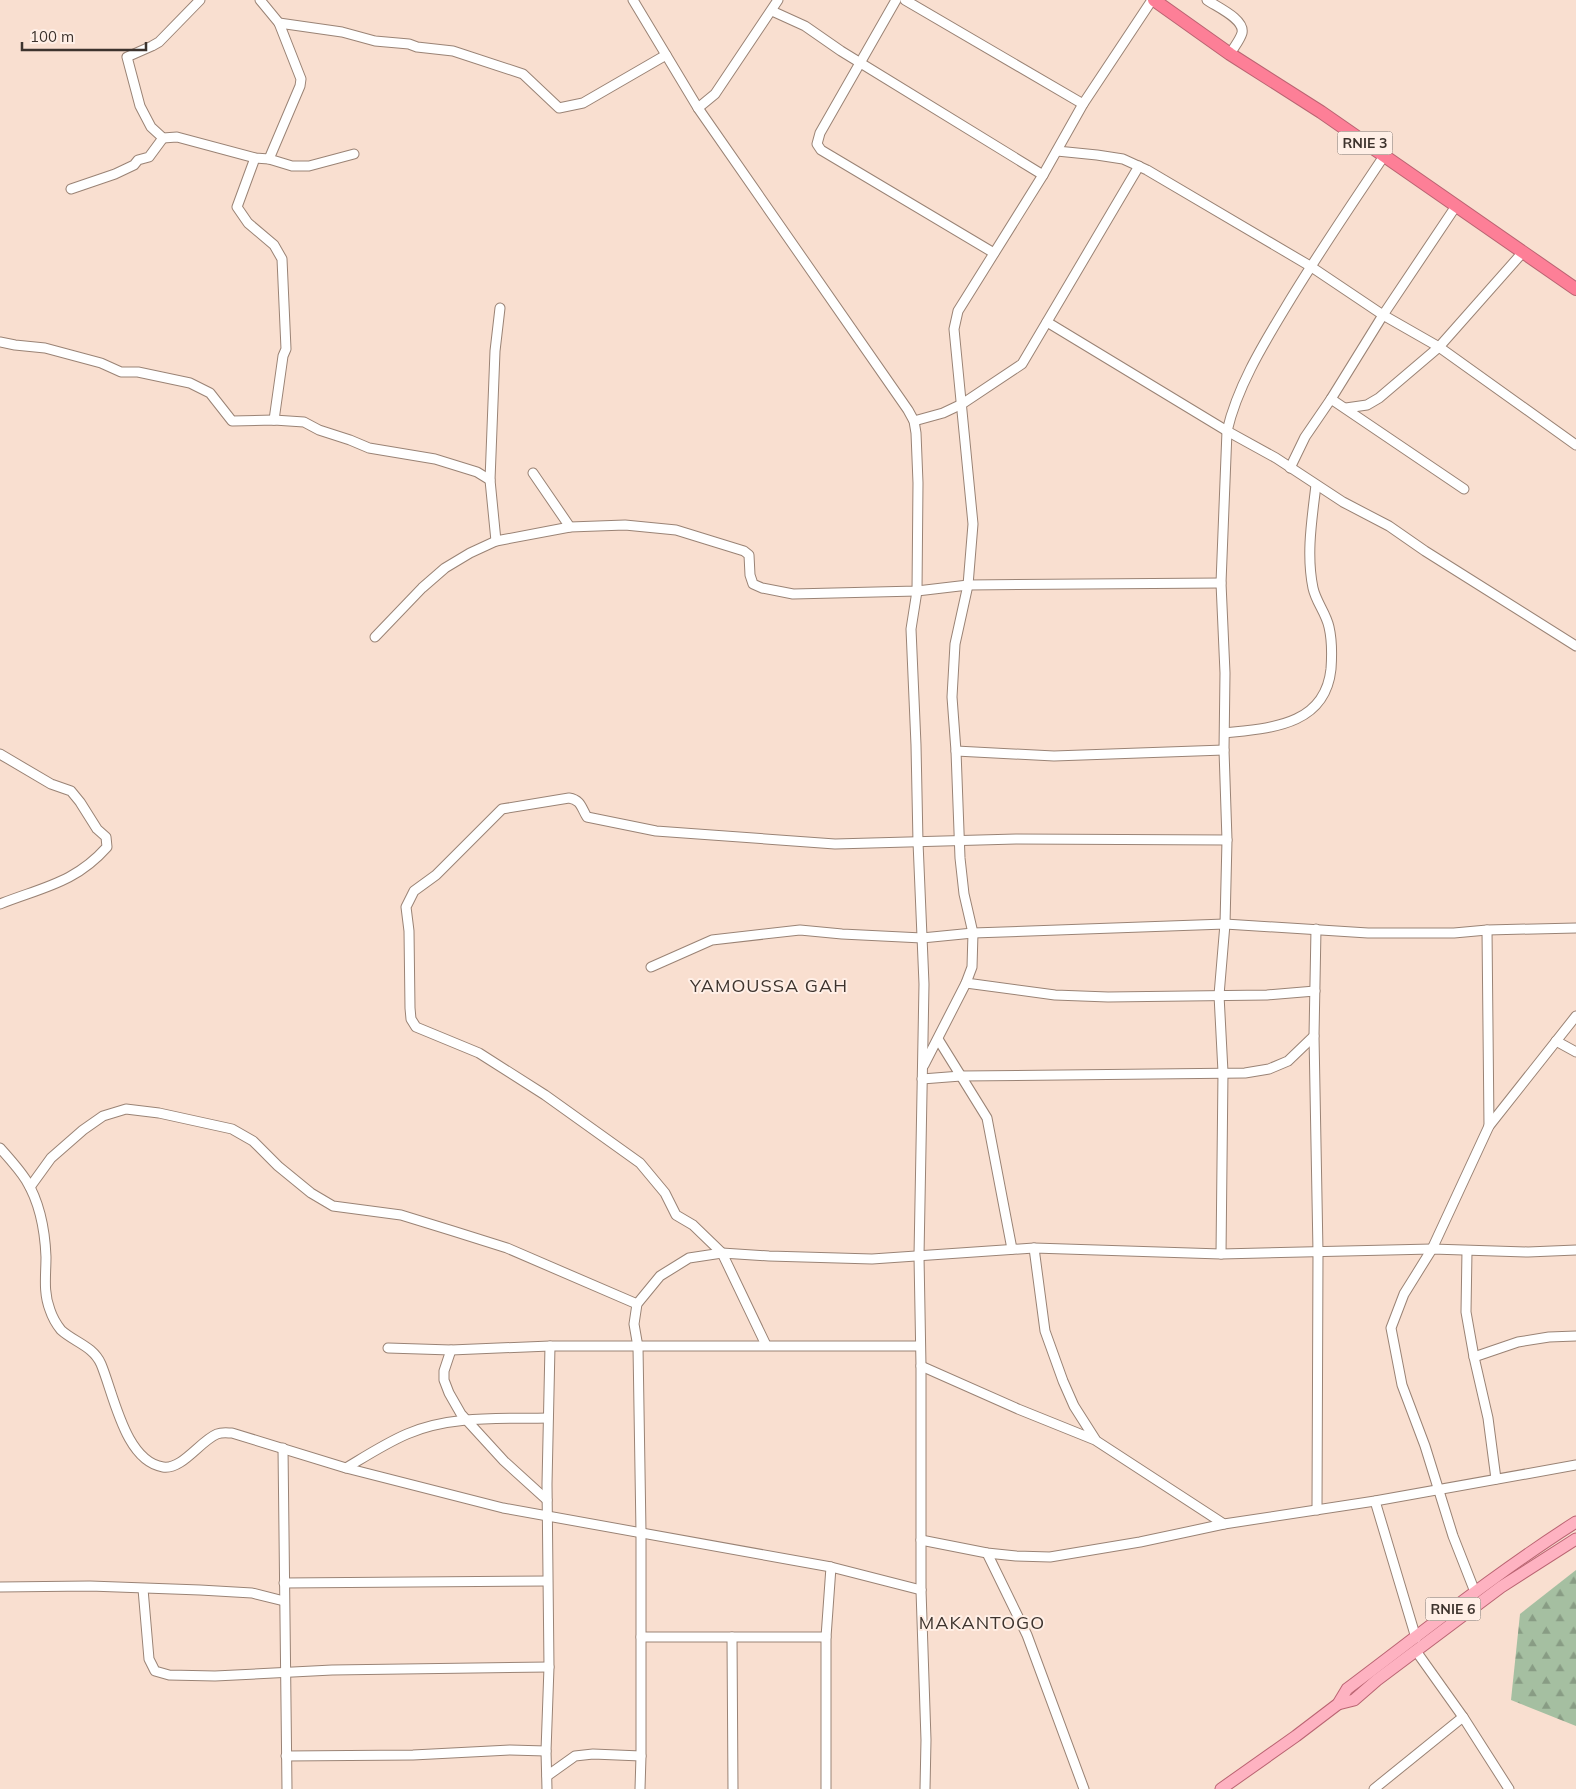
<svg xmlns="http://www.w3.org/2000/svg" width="1576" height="1789" viewBox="0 0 1576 1789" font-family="Mulish,sans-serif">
	<defs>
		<pattern id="forest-firs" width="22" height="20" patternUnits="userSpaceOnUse" patternTransform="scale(1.25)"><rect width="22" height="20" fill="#a5bfa1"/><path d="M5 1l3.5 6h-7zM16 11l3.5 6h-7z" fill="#889c84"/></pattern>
	</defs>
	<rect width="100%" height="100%" fill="#f9dfd0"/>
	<path fill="url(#forest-firs)" d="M1576,1570V1726L1511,1700L1520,1614Z"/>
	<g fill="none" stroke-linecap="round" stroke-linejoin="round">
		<g stroke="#9a8375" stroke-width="11">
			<g id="minor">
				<path d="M200,0L159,42L152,46L127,57L140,106L151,127L163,138L177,137L255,158L269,159L292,166H309L354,154"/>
				<path d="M260,0L279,23L301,79L300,86L269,159"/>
				<path d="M633,0L698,108L908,410L914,421L916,433L918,483L917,591L911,629L916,745L918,842L924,984L919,1256L921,1366V1590L926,1740L925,1789"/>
				<path d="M896,0L820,133L817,144L821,150L994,253"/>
				<path d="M905,0L1083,104"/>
				<path d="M1207,0C1217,7 1245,19 1242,33C1240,40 1234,47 1230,54"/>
				<path d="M772,11L805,26L841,51L1043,175"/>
				<path d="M279,23L342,32L375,41L409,44L417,47L453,51L523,74L559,108L583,103L666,55"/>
				<path d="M698,108L715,94L778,0"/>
				<path d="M1057,151L1097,155L1123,159L1147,170L1310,266L1383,315L1439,347L1576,445"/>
				<path d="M255,158L237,207L248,223L274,245L282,259L286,349L283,356L274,420"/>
				<path d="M71,189L115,174L134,165L138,160L149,157L163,138"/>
				<path d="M1047,322L1227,431L1276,458L1343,502L1389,526L1425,551L1576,646"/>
				<path d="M0,342L15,345L45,348L101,363L121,372H138L190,383L210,393L232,421L274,420L304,422L319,430L350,440L369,448L435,459L477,472L490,480"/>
				<path d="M1331,399L1383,315L1456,206"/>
				<path d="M1346,408L1367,405L1379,398L1439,347L1523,252"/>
				<path d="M914,421L943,413L962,404L1022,364L1139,166"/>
				<path d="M1290,468L1305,437L1331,399L1464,489"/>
				<path d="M533,473L570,527"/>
				<path d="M496,541L490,480L495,351L500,308"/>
				<path d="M375,637L422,588L445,568L470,553L496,541L570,527L625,525L676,530L744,551L749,555L750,575L753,584L762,588L793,594L917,591L968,585L1221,583"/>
				<path d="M1225,733C1270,728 1325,726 1331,669C1332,655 1332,640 1329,627C1326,613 1316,602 1313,588C1306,554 1312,519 1316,485"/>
				<path d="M956,751L1054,756L1224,750"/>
				<path d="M0,754L51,784L71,791L80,802L97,829L106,837L107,847C75,883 43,887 0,904"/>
				<path d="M1316,929L1314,1036L1318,1252L1317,1510"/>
				<path d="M1487,930L1489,1126"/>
				<path d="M651,967L712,940L800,930L842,934L922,938L973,933L1225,924L1368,933H1454L1487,930L1576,928"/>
				<path d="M966,983L1055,995L1108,997L1267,995L1315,991"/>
				<path d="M938,1039L987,1118L1012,1249"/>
				<path d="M1556,1041L1576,1052"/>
				<path d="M924,1065L966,983L972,967L973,933L964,894L960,858L956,751L952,697L955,644L968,585L973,524L954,329L958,311L1043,175L1083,104L1152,0"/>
				<path d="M922,1079L961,1076L1245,1073L1269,1069L1288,1061L1314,1036"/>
				<path d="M0,1148C9,1158 19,1169 26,1180C40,1203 45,1231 46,1257C46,1275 43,1292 50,1310C52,1316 57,1325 61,1330C74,1342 93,1346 101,1364C114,1395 125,1461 163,1467C182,1470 200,1441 217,1434C222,1432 228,1433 232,1433L346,1468L503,1508L831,1567L921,1590"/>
				<path d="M30,1187L51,1158L83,1130L103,1116L126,1109L159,1113L232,1129L253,1141L278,1166L311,1193L333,1206L401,1215L453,1231L507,1248L637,1304"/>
				<path d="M1034,1248L1045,1331L1063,1381L1074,1406L1095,1439"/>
				<path d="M1467,1251L1466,1312L1474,1357L1488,1418L1496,1479"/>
				<path d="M1221,1254L1223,1072L1219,995L1225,924L1227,840L1224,750L1225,673L1221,583L1227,431C1237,388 1261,348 1284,310C1315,258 1350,207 1384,156"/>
				<path d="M766,1345L722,1253L693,1225L676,1215L665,1193L640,1163L545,1095L479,1053L416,1027L411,1019L410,1008L409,931L406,907L414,891L436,875L502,809L569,798C581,800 581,807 587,817L656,831L835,844L1016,839L1227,840"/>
				<path d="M388,1348L451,1350L550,1346H920"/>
				<path d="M451,1350L444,1371V1380L449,1393L461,1414L504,1461L547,1500"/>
				<path d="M1474,1357L1518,1342L1549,1337L1576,1336"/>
				<path d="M921,1366L1018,1409L1095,1440L1224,1524L1375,1501L1576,1465"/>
				<path d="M283,1448L287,1789"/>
				<path d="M346,1468C366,1456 386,1443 407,1434C451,1415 502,1419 548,1418"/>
				<path d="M1375,1501L1416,1638"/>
				<path d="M921,1540L987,1553L1016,1556L1050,1557L1140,1542L1224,1524"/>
				<path d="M987,1553L1027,1635L1084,1789"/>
				<path d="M284,1583L547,1581"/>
				<path d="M0,1587L90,1586L200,1590L252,1593L284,1601"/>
				<path d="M143,1589L149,1659L155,1671L169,1675L215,1676L332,1670L549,1667"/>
				<path d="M1475,1592L1453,1536L1425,1446L1402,1385L1391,1328L1404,1294L1432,1249L1489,1126L1576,1016"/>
				<path d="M641,1637H826"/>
				<path d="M732,1637L733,1789"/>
				<path d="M1416,1651L1463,1717L1509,1789"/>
				<path d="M286,1756L413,1755L510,1750L546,1751"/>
				<path d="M547,1776L575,1756L593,1754L641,1756"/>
				<path d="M547,1789L546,1751L549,1667L547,1484L550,1346"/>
				<path d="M640,1789L641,1756V1532L638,1347L634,1324L637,1304L660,1276L689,1258L722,1253L769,1256L872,1259L1034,1248L1221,1254L1432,1249L1528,1252L1576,1250"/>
				<path d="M826,1789V1637L831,1567"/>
				<path d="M1374,1789L1463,1717"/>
			</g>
		</g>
		<g stroke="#ba6472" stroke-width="13">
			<g id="major">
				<path d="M1338,1704L1354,1700L1377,1680L1501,1587L1576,1539"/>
				<path d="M1221,1789L1296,1736L1338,1704L1347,1689C1423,1632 1496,1573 1576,1522"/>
			</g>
		</g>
		<g stroke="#ba6472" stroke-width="14">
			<path id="highway" d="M1154,0L1230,54L1321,112L1576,289"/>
		</g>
		<use href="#minor" stroke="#fff" stroke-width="9"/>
		<use href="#major" stroke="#feb2c1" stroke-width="11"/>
		<use href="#highway" stroke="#fd7f97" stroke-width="12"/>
	</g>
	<g text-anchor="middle" stroke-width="4" stroke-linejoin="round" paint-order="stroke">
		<g fill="#ffefe6" stroke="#776b64" stroke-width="1">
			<rect x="1337.5" y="131.5" width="55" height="23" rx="4"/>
			<rect x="1425.5" y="1597.5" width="55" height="23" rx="4"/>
		</g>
		<g font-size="14" font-weight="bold" fill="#3d332d">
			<text x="1365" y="148">RNIE 3</text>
			<text x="1453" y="1614">RNIE 6</text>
		</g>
		<g font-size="18" letter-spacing="1" fill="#3d332d" stroke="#ffefe6">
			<text x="769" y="992">YAMOUSSA GAH</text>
			<text x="982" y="1629">MAKANTOGO</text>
		</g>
	</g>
	<path d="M22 42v8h124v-8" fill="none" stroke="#3d332d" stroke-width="2.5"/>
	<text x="30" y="42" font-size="15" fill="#3d332d" stroke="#ffefe6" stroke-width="4" paint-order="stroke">100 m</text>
</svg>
